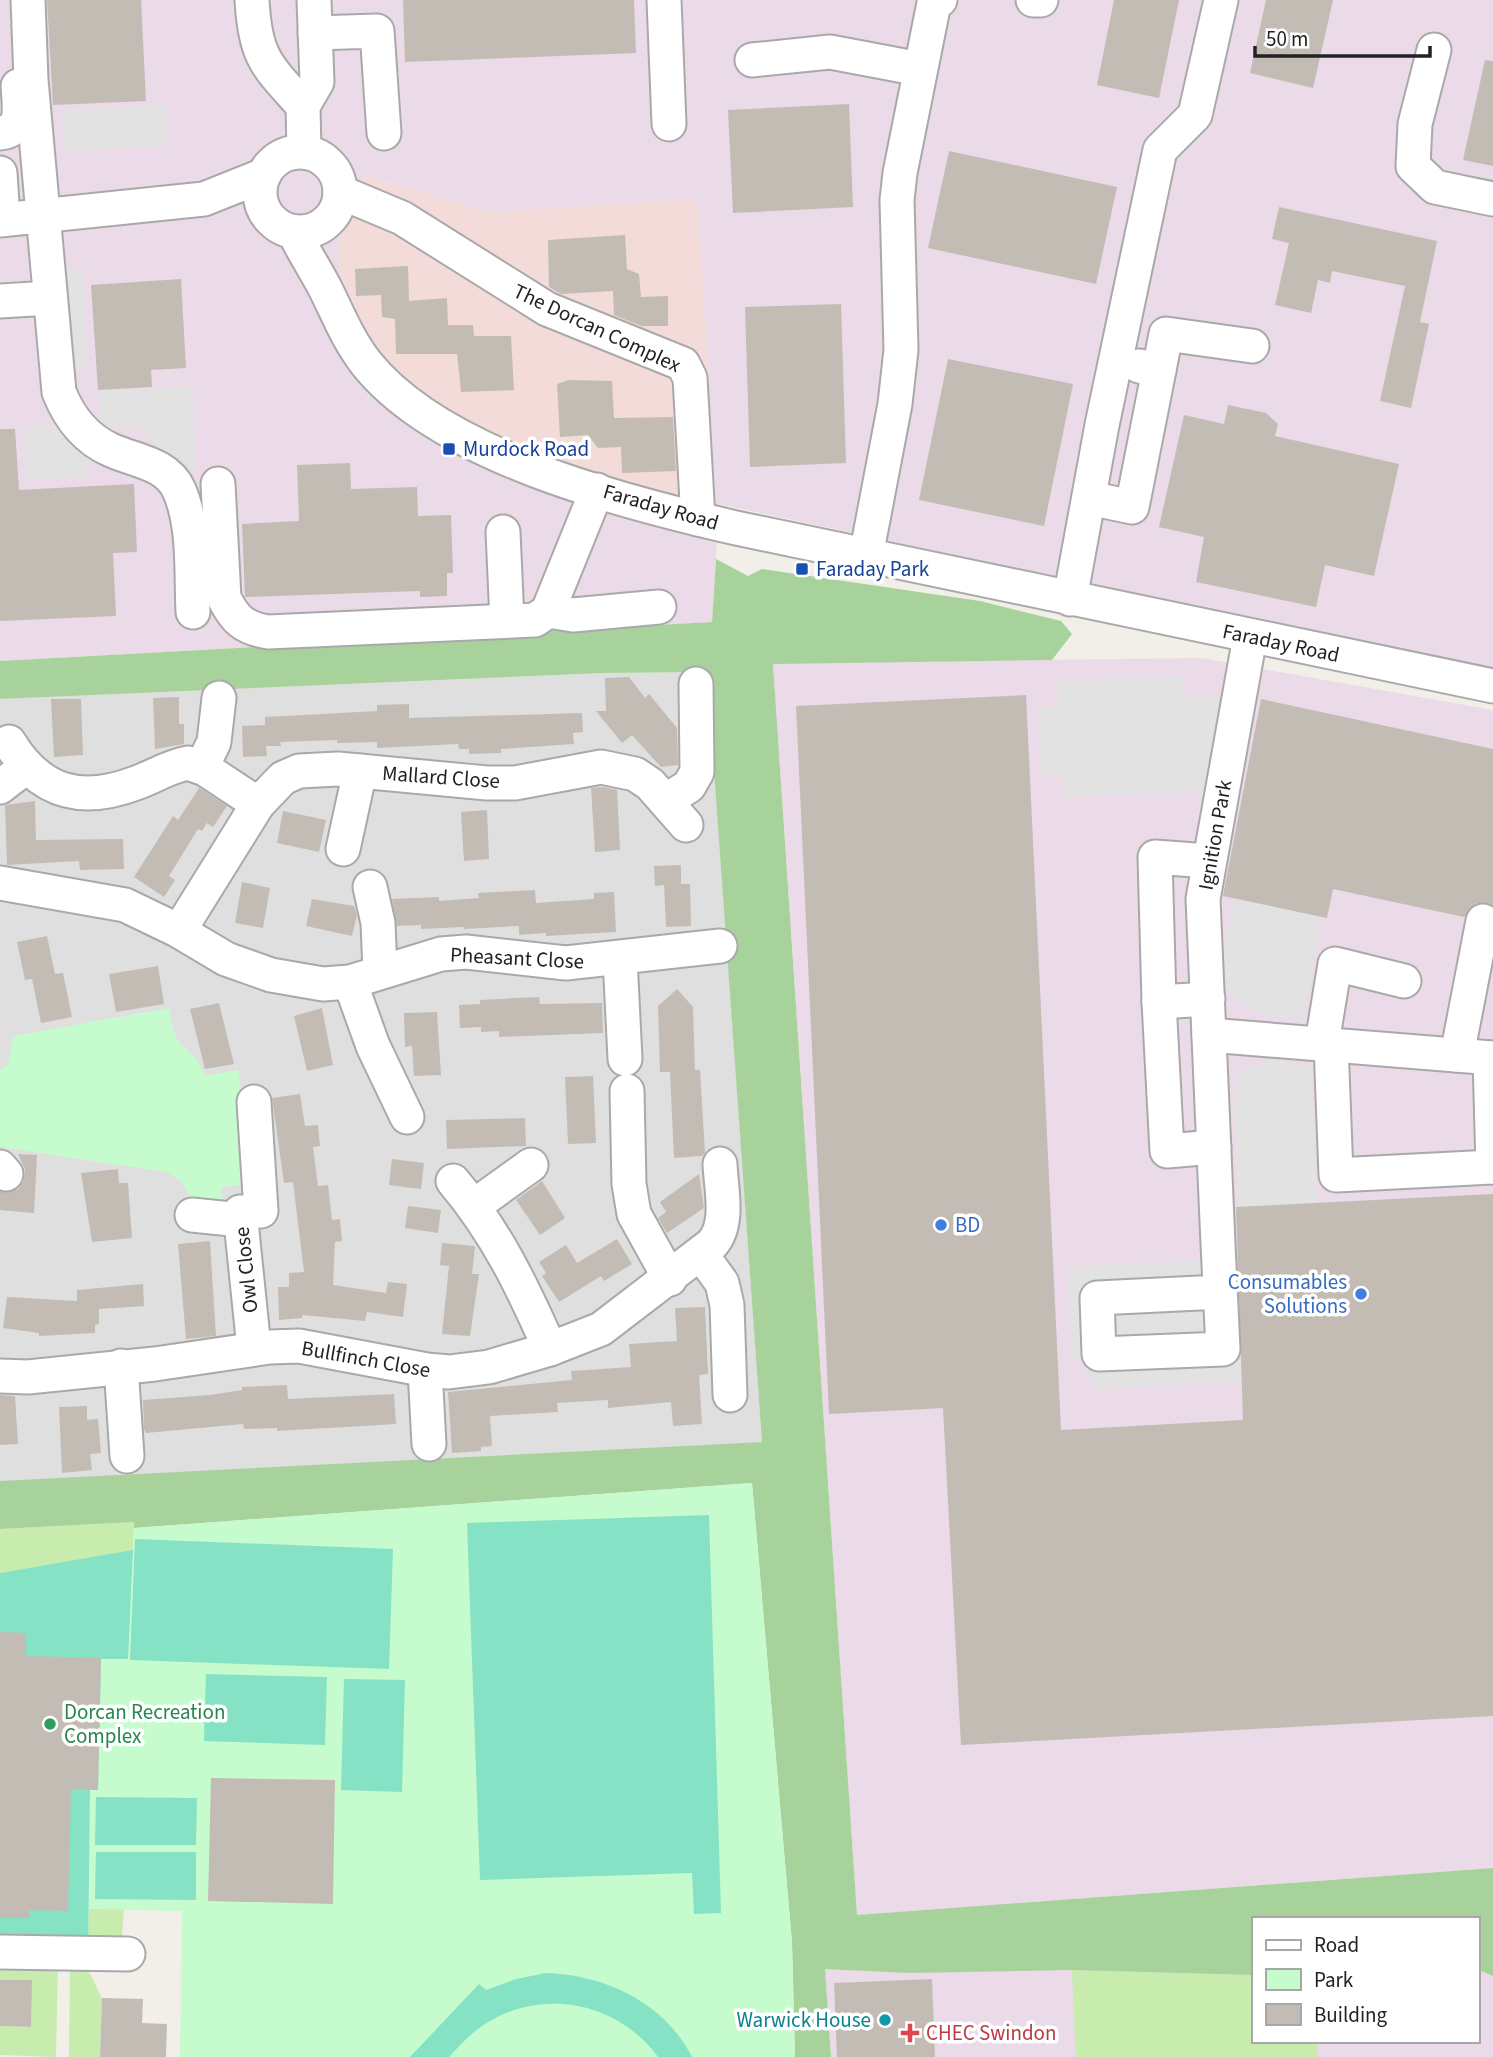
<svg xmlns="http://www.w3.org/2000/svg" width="1493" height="2057" viewBox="0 0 1493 2057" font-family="'Source Sans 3',sans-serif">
	<rect width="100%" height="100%" fill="#f2efe8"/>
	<path fill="#e0dfdf" d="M708,672L762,1442L0,1484V699L603,673Z"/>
	<path fill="#f2dbd8" d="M365,175L488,212L698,199L716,507L599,476L463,422L417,395L379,354L352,308L338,268L339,239L364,187Z"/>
	<g fill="#ebdae7" fill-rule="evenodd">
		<path d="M0,0H1493V672L719,504L712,622L0,661ZM366,175L488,212L698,199L716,507L599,476L463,422L417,395L379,354L352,308L338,268L339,239L364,187Z"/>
		<path d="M1202,658L1493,710V1868L857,1915L773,663Z"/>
		<path d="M1493,1900V2057H831L823,1942ZM1253,1919H1477V2041H1253Z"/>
	</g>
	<g fill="#c8ecae">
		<path d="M134,1522L128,1659L42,1566L0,1573V1529Z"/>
		<path d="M89,1909H124L122,1937L88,1936Z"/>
		<path d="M58,1962L56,2057L0,2055V2026L31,2027V1980H0V1963Z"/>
		<path d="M70,1962L88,1970L102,1998L100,2057H69Z"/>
		<path d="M1072,1970L1253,1975V2041H1317L1318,2057H1076Z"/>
	</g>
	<path fill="#a8d29c" d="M716,559L748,576L762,569L980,601L1061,621L1072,634L1052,660L773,664L857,1915L1493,1868V1976L1477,1969V1919H1253V1975L1072,1970L910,1973L825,1969L831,2057H795L792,1943L752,1483L134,1528V1522L0,1529V1481L762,1442L707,672L603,673L0,699V661L712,622Z"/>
	<g fill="#c6fbce">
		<path d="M169,1008L173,1029L178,1041L199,1062L205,1076L238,1070L242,1094L244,1184L221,1187L223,1209L196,1206L181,1181L166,1172L0,1147V1070L8,1065L13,1036Z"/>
		<path d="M752,1483L792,1943L795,2057H180L182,1911L89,1909L90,1790L98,1789L101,1658L128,1659L134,1528Z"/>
	</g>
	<g fill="#86e2c4">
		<path d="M709,1515L721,1913L694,1914L692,1873L480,1880L467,1523Z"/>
		<path d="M135,1539L393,1549L389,1669L130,1660Z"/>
		<path d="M133,1550L128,1659H101L98,1790H90L88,1962L0,1963V1573Z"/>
		<path d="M206,1674L327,1677L325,1745L204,1741Z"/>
		<path d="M344,1679L405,1680L402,1792L341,1790Z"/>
		<path d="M96,1797L197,1798L196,1845H95Z"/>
		<path d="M96,1852H196V1900L95,1899Z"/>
		<path d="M546,1973C605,1975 664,2002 692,2057H658C618,2002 543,1987 485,2024C471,2033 460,2045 449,2057H410L479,1984L486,1990L516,1979Z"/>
	</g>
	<g fill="#e2e2e2">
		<path d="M165,104L168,146L64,150L62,111Z"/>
		<path d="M83,269L86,372H68L62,270Z"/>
		<path d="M192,386L196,468L181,469L148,440V429L101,428L98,391Z"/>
		<path d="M59,424L61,440L70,439L90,459V477L25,480L22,427Z"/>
		<path d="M1183,676L1184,695L1220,696L1206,792L1062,797V775H1041L1040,707L1057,706L1058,680Z"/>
		<path d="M1235,898L1322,917L1303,1021L1262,1014L1244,1006L1229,994L1225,981V942Z"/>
		<path d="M1268,1059L1311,1066L1317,1203L1239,1207L1233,1096L1237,1079L1245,1069Z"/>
		<path d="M1236,1258L1242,1381L1093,1390L1091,1362L1072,1356L1067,1267Z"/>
	</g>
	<g fill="#c3bcb4">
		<path d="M47,0H141L146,101L53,105Z"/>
		<path d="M403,0H634L636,53L405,62Z"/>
		<path d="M1114,0H1179L1159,98L1097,85Z"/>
		<path d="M1266,0H1333L1313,88L1250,73Z"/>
		<path d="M1485,60L1493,61V166L1463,160Z"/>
		<path d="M849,104L853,207L733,213L728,110Z"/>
		<path d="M949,151L1117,187L1096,284L928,248Z"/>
		<path d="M1279,207L1437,241L1420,322L1429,324L1411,408L1380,401L1405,286L1332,271L1330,283L1318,280L1311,313L1275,305L1289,243L1272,239Z"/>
		<path d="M625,235L627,269L639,274L641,297L668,296V326H641L614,315L613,291L561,294L549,287L548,240Z"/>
		<path d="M408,266L409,301L447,298L448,325H473L474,336H511L514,390L461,392L457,354H396L395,319L382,317L381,295L356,296L355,269Z"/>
		<path d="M181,279L186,368L151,370L152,387L98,390L91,285Z"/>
		<path d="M841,304L846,463L750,467L745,307Z"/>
		<path d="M948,359L1073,384L1044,526L919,500Z"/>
		<path d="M569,380L612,381L614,418L673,417L676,471L622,473L621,447L598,448L588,435L560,437L557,384Z"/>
		<path d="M1228,405L1266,413L1278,424L1275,436L1399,464L1374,576L1325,565L1316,607L1196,582L1204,537L1159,527L1184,415L1224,424Z"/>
		<path d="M0,429H15L19,490L134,484L137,552L113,553L116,616L0,621Z"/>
		<path d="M350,463L351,489L417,487L418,516L451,515L453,573H447V596L420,597V591L245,597L242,524L299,521L297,465Z"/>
		<path d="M629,677L645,698L649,694L677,728L678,765L661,767L632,735L622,743L596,711H606L605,678Z"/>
		<path d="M1026,695L1061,1430L1243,1420L1236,1207L1493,1194V1716L961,1745L943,1408L829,1414L796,706Z"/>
		<path d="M179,697V724H184V744L155,749L153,698Z"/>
		<path d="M51,699H81L83,755L54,757Z"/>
		<path d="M1261,699L1493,749V905L1476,903L1464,917L1333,889L1327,918L1223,896Z"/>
		<path d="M409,704V718L582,713L583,732L573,733L574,744L501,749V753L469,754V749H459L458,744L377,748V742L337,743V740L280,742L281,746H266L267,756L243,757L242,726L265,725V717L377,711V705Z"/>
		<path d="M604,787L617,790L620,850L595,852L591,788Z"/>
		<path d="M199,788L227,806L213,827L207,823L202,831L198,829L169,876L175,880L164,897L134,877L173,816L178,820Z"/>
		<path d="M35,801L36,840L123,839L124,869L80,870L79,861L7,865L5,805Z"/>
		<path d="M487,810L489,859L464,861L461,812Z"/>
		<path d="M283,811L326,820L319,852L277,843Z"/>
		<path d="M681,865V884H677H690L691,926L666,927L664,885L655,886L654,866Z"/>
		<path d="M242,882L270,888L263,928L235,923Z"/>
		<path d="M535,890L536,903L594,899V893L614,892L616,932L546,936V933L519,935V926L464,929V927L421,929V925L397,926L392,899L439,897V901L479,898L478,893Z"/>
		<path d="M312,899L354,906L357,915L352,936L306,926Z"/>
		<path d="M47,936L55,974L63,973L72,1017L41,1023L32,979L25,980L17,942Z"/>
		<path d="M158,966L164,1004L116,1012L109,974Z"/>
		<path d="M677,989L693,1007L695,1070H700L705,1153L702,1156L674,1158L670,1072H660L658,1006Z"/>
		<path d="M539,997L540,1004L602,1003L603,1033L499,1037V1031L481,1032V1027L460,1028L459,1005L480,1004V1000Z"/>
		<path d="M219,1003L234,1064L205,1069L190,1009Z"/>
		<path d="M322,1008L333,1065L307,1071L294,1016Z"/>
		<path d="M437,1012L441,1075L414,1076L412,1046L405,1047L404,1013Z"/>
		<path d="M593,1076L596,1143L568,1144L565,1077Z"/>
		<path d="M300,1094L305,1126L318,1125L320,1146L313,1147L318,1186L328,1185L332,1220L340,1219L342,1241L335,1242L333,1285L386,1293L388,1282L407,1284L403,1317L367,1312L365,1321L302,1315V1318L279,1320L278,1287H289V1273L304,1272L293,1182L284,1183L272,1098Z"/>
		<path d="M525,1118L526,1146L447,1149L446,1120Z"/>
		<path d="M18,1154L37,1155L34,1213L0,1210V1192L18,1189L24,1180L25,1170Z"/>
		<path d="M392,1159L424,1163L421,1189L389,1185Z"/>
		<path d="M118,1169L119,1183H128L132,1238L92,1242L81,1173Z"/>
		<path d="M699,1174L704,1208L667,1233L658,1218L666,1212L660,1202Z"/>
		<path d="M542,1181L565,1218L540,1235L516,1200Z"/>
		<path d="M408,1206L441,1210L438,1233L405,1228Z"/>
		<path d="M617,1239L632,1264L604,1281L601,1276L559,1302L542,1276L546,1273L539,1262L566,1245L577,1263Z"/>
		<path d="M210,1241L216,1336L186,1339L178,1244Z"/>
		<path d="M442,1243L475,1246L472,1274H479L470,1336L442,1334L449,1266L440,1265Z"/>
		<path d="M143,1284L144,1306L99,1309V1324L95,1325V1333L39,1336V1333L3,1328L7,1297L77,1301V1290Z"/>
		<path d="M705,1307L708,1374L699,1375L702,1424L673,1426L671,1402L608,1408V1400L557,1403L558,1412L490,1416L492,1446L481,1447V1451L452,1453L448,1392L572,1380L571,1371L631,1367L629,1344L677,1341L675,1308Z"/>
		<path d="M287,1385L288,1399L394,1394L396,1424L277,1431V1428L244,1429L243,1424L146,1433L144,1429L143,1400L210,1395L242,1390V1387Z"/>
		<path d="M0,1395L15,1396L18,1444L0,1445Z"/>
		<path d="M87,1406V1420L98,1419L101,1453L90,1454L92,1470L62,1473L59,1407Z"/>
		<path d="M0,1632L26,1633V1656L101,1658L98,1790L71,1789L68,1911L29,1910V1918H0Z"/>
		<path d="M211,1778L335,1780L333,1904L208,1901Z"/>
		<path d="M932,1979L935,2057H837L834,1983Z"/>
		<path d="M0,1980H32L31,2027L0,2026Z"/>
		<path d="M102,1998L143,1999L142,2023L167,2024L166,2057H100Z"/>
	</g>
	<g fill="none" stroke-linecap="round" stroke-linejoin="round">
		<g stroke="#a9a9a9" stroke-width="37">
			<g id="minor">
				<path d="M28,0L31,80L59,392C69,417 86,439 111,450C135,461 167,463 179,490C195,526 191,573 193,612"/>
				<path d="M252,0C255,57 266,65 303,106L304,152"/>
				<path d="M664,0L669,124"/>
				<path d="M1033,0H1041"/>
				<path d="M315,33L377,31L384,133"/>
				<path d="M1434,50L1415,124L1413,166L1435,187L1493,199"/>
				<path d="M752,60L830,52L920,69"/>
				<path d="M303,106L317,82L314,0"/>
				<path d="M0,133C25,130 19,106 18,86"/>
				<circle cx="300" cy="192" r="40"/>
				<path d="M0,173L3,219"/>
				<path d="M340,192L402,218L547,309L683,364L690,378L698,519"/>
				<path d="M0,220L204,199L264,175"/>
				<path d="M294,232C303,251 315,269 325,288C338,314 348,340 366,363C440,456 623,502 736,528L1493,686"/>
				<path d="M0,301L50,298"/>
				<path d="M1139,366L1159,370L1166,334L1252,346"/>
				<path d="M218,484L224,598C235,620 244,628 268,632L535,620L548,611L597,490"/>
				<path d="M1089,498L1132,507L1159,370"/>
				<path d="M503,532L507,621"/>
				<path d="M866,556L895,404L901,350L897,200L900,173L934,3L940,0"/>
				<path d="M1070,599L1102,425L1160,150L1195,115L1221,0"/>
				<path d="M548,611L573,615L659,607"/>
				<path d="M9,742C40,793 81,804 136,783C153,777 170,766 188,763L205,769L258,804"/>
				<path d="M202,767L214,742L219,698"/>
				<path d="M0,787L26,767"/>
				<path d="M667,800L689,786L697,772L696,684"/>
				<path d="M343,849L360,771"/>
				<path d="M0,883L125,905L179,931L226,959L271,975L323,984L350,982L441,954L466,952L566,963L720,946"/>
				<path d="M370,887L378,923L380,971"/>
				<path d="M179,931L258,804L283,778L299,771L338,769L487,783H515L601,767L635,774L650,784L686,825"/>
				<path d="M620,958L625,1059"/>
				<path d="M350,982L373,1046L407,1117"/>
				<path d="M1208,999L1159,1002L1167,1151L1214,1147"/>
				<path d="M1159,1002L1155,857L1208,861"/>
				<path d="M1209,1035L1493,1058"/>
				<path d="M1322,1043L1335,964L1404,981"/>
				<path d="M1331,1044L1336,1175L1492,1167"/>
				<path d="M1457,1055L1483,921"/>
				<path d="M1490,1058L1493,1167"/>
				<path d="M627,1091L629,1184L634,1214L670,1279"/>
				<path d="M254,1102L261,1211L240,1212L254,1348"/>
				<path d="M0,1167L6,1174"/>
				<path d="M453,1181C497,1233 523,1288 550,1349"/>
				<path d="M474,1206L531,1165"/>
				<path d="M192,1215L241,1220"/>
				<path d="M701,1254L722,1283L727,1305L730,1395"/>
				<path d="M1220,1292L1097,1298L1099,1354L1223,1349L1218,1244L1203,899L1250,637"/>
				<path d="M121,1366L127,1456"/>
				<path d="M425,1370L429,1444"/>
				<path d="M0,1376L28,1377L155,1364L270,1347L299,1346L427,1370L449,1372L489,1367L550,1349L601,1329L712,1244C730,1224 721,1189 720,1164"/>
				<path d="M0,1952L128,1954"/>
			</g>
		</g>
		<use href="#minor" stroke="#fff" stroke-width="33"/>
	</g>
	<g fill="#1a4fb4" stroke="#fff" stroke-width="2.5">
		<rect x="442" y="442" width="14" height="14" rx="3.5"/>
		<rect x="795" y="562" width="14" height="14" rx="3.5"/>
	</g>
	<g fill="#3f7fe0" stroke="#fff" stroke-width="2.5">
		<circle cx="941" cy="1225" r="7"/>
		<circle cx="1361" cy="1294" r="7"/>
	</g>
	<circle fill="#2e9e5b" stroke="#fff" stroke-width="2.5" cx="50" cy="1724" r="7"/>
	<circle fill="#0f9aa8" stroke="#fff" stroke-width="2.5" cx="885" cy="2020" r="7"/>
	<path fill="#e0444e" stroke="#fff" stroke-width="2.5" d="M906.5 2022.5h7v7h7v7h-7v7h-7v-7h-7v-7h7z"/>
	<g text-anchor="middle" stroke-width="7" stroke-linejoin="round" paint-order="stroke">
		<g font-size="21" fill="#222" stroke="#fff">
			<text transform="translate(597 328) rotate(25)" y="7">The Dorcan Complex</text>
			<text transform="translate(661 507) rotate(16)" y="7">Faraday Road</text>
			<text transform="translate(1281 643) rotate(12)" y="7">Faraday Road</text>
			<text transform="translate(441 777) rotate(4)" y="7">Mallard Close</text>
			<text transform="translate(1215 835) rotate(-80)" y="7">Ignition Park</text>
			<text transform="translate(517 958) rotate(3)" y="7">Pheasant Close</text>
			<text transform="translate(246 1270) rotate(-96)" y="7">Owl Close</text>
			<text transform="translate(366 1359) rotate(10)" y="7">Bullfinch Close</text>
		</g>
		<g font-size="21" fill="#164399" stroke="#fff" text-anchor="start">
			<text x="463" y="456">Murdock Road</text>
			<text x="816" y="576">Faraday Park</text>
		</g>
		<g font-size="21" fill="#366cbe" stroke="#fff" text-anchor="start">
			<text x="955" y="1232">BD</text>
			<text x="1347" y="1289" text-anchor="end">Consumables<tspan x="1347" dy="24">Solutions</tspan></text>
		</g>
		<g font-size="21" fill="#27864d" stroke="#fff" text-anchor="start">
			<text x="64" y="1719">Dorcan Recreation<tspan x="64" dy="24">Complex</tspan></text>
		</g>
		<g font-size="21" fill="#0d838f" stroke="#fff" text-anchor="end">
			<text x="871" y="2027">Warwick House</text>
		</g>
		<g font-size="21" fill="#be3a42" stroke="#fff" text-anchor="start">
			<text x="926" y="2040">CHEC Swindon</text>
		</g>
	</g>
	<rect x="1252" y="1917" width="228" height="126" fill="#ffffff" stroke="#a7a7a7" stroke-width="2"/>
	<rect x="1266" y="1940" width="35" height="10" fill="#ffffff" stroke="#a7a7a7" stroke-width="2"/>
	<text x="1314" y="1952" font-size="21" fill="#222222">Road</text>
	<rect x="1266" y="1969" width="35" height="21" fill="#c6fbce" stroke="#a7a7a7" stroke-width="2"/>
	<text x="1314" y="1987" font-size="21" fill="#222222">Park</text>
	<rect x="1266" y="2004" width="35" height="21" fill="#c3bcb4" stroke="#a7a7a7" stroke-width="2"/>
	<text x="1314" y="2022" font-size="21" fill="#222222">Building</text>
	<path d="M1255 46v10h175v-10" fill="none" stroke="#222222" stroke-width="3.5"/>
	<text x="1266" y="46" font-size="21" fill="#222222" stroke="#ffffff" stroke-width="5" paint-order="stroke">50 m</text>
</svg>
